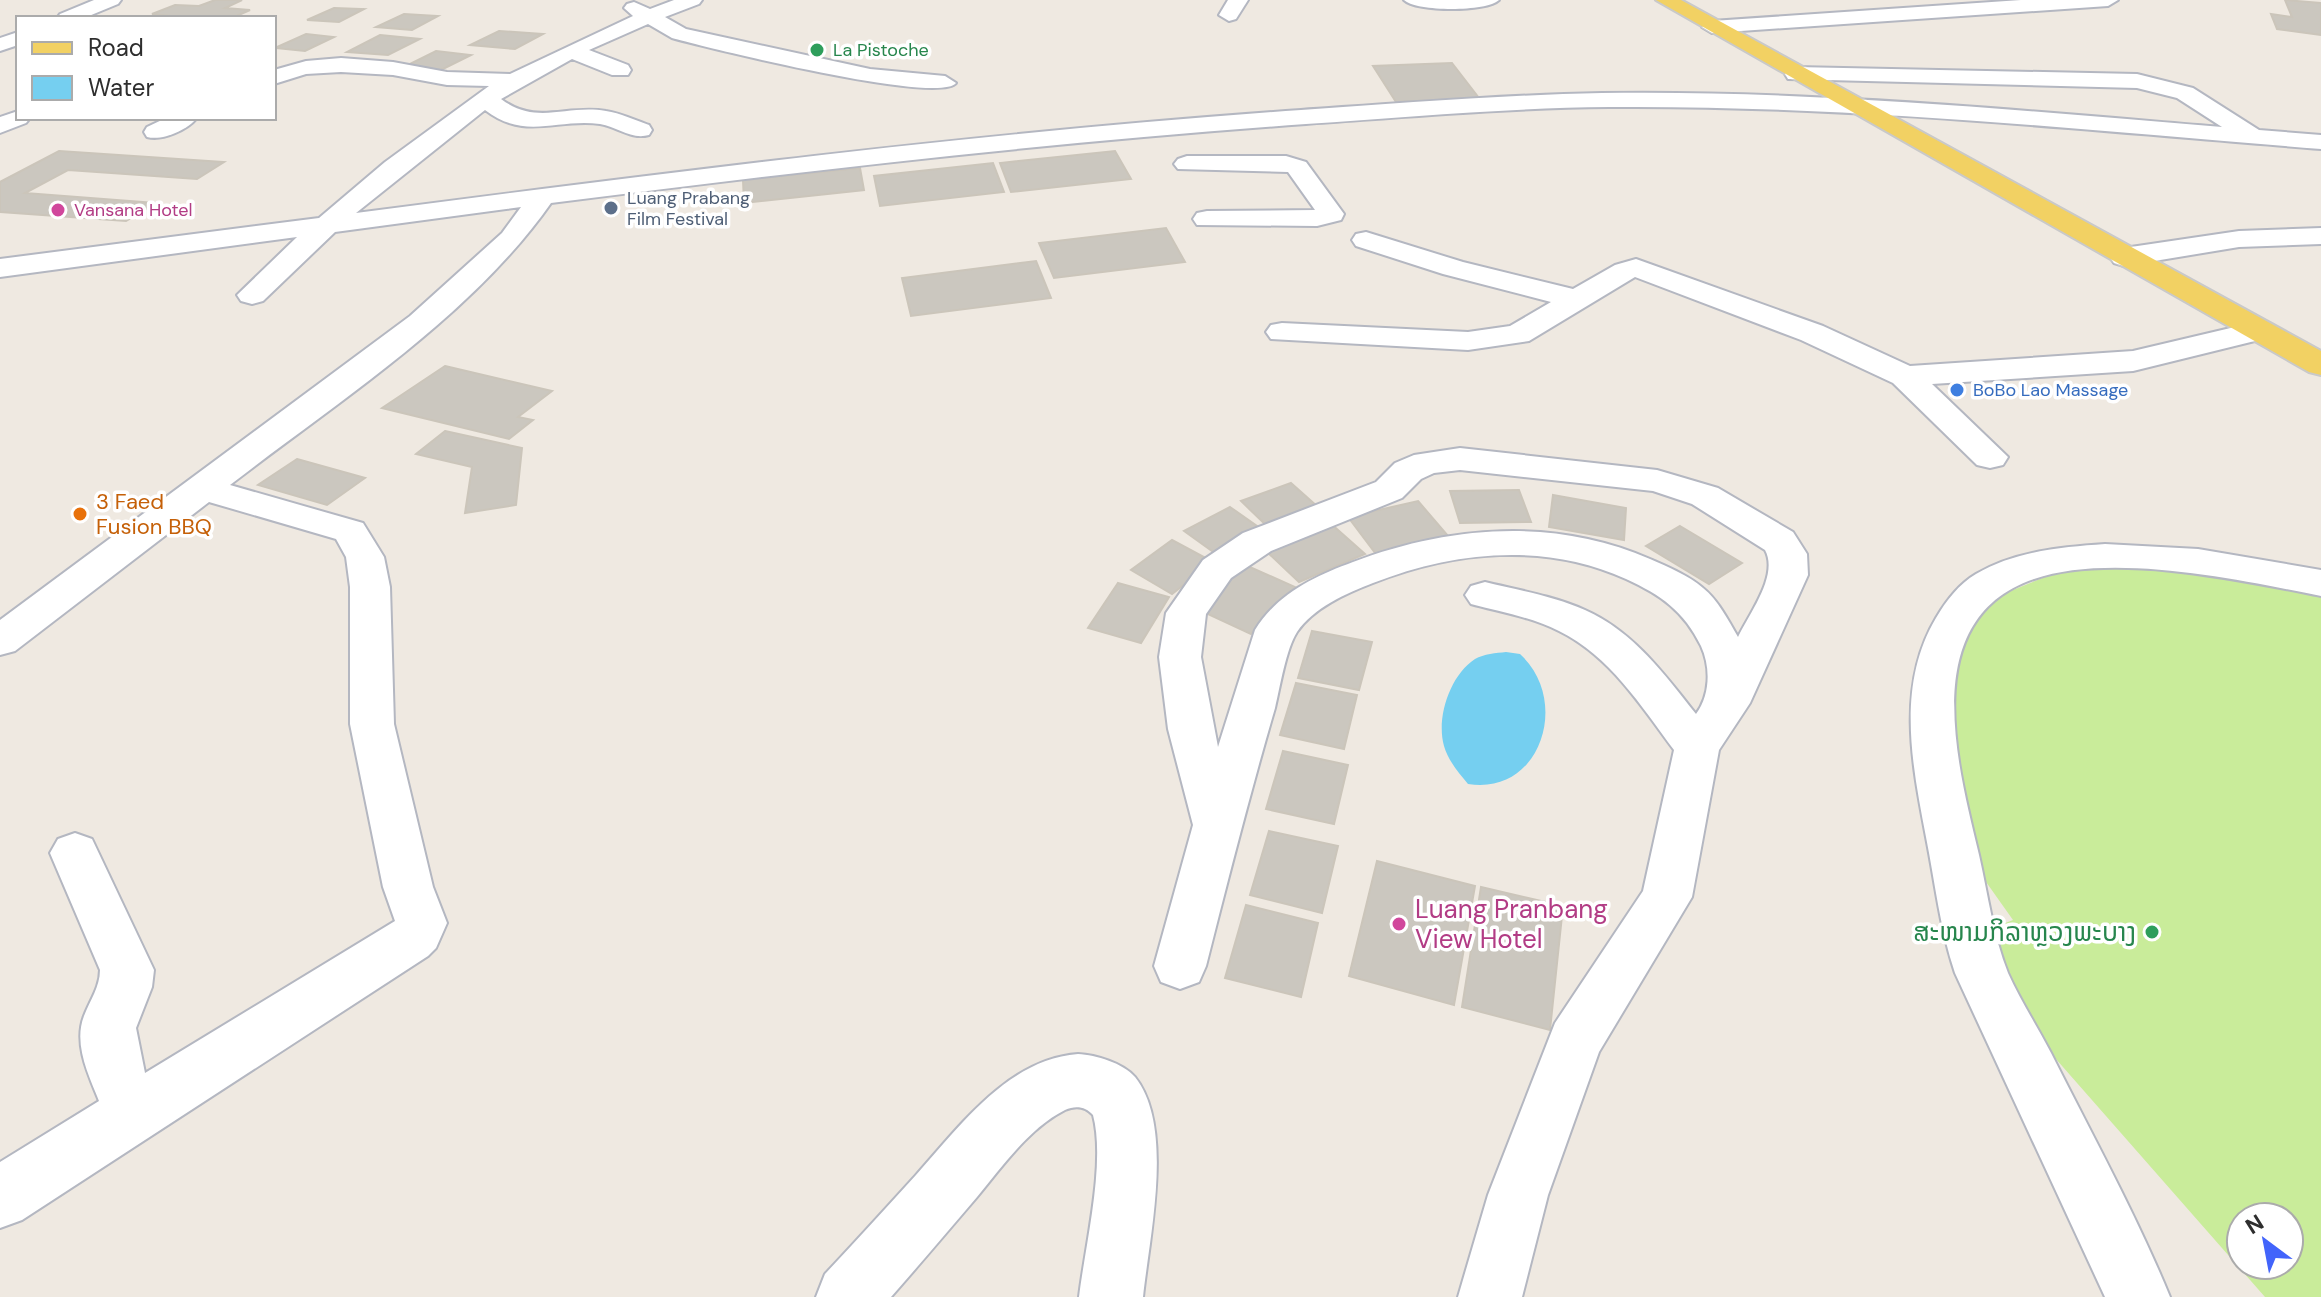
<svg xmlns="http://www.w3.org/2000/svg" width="2321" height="1297" viewBox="0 0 2321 1297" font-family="'DM Sans','Noto Sans Lao',sans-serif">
	<rect width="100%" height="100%" fill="#efe9e1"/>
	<path fill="#c9ec9a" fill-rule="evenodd" d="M2135,561L2321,587V1297H2265L1954,943L2013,920L1923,793L1961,611L2055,573ZM2241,1217H2289V1265H2241Z"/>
	<path fill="#75cff0" d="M1506,652L1520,654C1571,700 1541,796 1468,784C1458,772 1448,760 1444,746C1436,718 1450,675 1475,659C1484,654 1496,653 1506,652Z"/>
	<g fill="#cbc7bf" stroke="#cbc5ba" stroke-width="2">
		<path d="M215,0H242L225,8L250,10L232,18H175L179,17L152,14L175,5L199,6Z"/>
		<path d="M2285,0L2321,3V35L2277,29L2271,14L2292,17Z"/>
		<path d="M334,8L364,9L339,22L307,20Z"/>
		<path d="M404,14L438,16L412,30L376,27Z"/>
		<path d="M499,31L543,34L515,49L470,45Z"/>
		<path d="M306,34L334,37L305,51L275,48Z"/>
		<path d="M380,35L420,39L388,55L347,52Z"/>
		<path d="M436,51L471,55L439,71L404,67Z"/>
		<path d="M1452,63L1479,98L1396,102L1373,66Z"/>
		<path d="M59,151L224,162L197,179L68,170L25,193L156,203L126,221L0,212V182Z"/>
		<path d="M1115,151L1131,179L1011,192L1000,163Z"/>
		<path d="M993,163L1004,192L880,206L874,176Z"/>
		<path d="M860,168L864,190L744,203L743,180Z"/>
		<path d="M1166,228L1185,262L1054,278L1039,243Z"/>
		<path d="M1036,261L1051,298L911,316L902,278Z"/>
		<path d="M445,366L552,391L518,417L533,420L509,439L382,408Z"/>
		<path d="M445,431L522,448L516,505L465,513L472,467L416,454Z"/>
		<path d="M297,459L365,478L327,505L258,485Z"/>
		<path d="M1291,483L1319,508L1268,527L1241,501Z"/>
		<path d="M1519,490L1531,522L1460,523L1450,491Z"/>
		<path d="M1553,495L1626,508L1624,540L1549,527Z"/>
		<path d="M1418,501L1448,536L1376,554L1348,517Z"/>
		<path d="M1230,507L1264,531L1219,556L1184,531Z"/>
		<path d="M1329,522L1365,554L1299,582L1263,548Z"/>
		<path d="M1680,526L1742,563L1709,584L1646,546Z"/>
		<path d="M1172,540L1213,562L1172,594L1131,570Z"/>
		<path d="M1243,564L1295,587L1251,634L1197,609Z"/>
		<path d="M1118,583L1169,597L1141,643L1088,628Z"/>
		<path d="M1312,631L1372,642L1359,690L1298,678Z"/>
		<path d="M1296,683L1357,695L1344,749L1280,735Z"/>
		<path d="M1283,751L1348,765L1334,824L1266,809Z"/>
		<path d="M1269,831L1338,846L1322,913L1250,895Z"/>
		<path d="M1377,861L1475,886L1454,1005L1349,976Z"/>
		<path d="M1481,887L1563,906L1550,1030L1462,1007Z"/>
		<path d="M1246,905L1318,923L1301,997L1225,978Z"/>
	</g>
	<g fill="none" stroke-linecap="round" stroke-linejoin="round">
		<g stroke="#b4b7c1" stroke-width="4">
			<g id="minor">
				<path d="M94,0H121L118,4L84,18H57L60,14Z"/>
				<path d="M674,0H702L699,4L665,17L686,29L870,69L945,76L956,83C939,105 708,48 672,38L648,24L589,50L628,65L631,70L628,75H612L572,59L501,99C537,126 566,104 606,111C620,113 635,120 649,125L652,130L649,135C631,140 618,127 600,124C557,118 525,141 485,110L356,213C671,172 985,132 1301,110C1401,103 1502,95 1602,93C1809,90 2016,110 2222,127L2177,98L2137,88L1788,79L1785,74L1788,69L1796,67L2137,74L2193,88L2259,130L2321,135V149C2084,130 1847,105 1609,107C1508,108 1406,117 1306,124C1053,142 802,171 551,203C471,317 340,400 230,485L363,523L384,557L390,587L394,724L433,887L447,923L436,948L428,956L22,1220L0,1228V1162L99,1101C89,1076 73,1044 84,1016C90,1000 100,987 100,970L50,853L58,839L75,833L92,839L154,970L152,987L136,1028L145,1073L395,921L383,887L350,724V587L346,557L336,539L209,502L15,651L0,655V620L410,316L502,233L521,207L335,232L263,301L252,304L241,301L237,295L297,237L0,277V259L319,218L385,162L489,86L447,85L393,75L341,72L306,74L274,84V70L306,61L341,58L393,62L447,72L510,74L633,16L624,8L627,4L634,2L650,9Z"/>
				<path d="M1228,0H1248L1236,19L1229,21L1219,15Z"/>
				<path d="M1404,0H1499C1487,12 1416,12 1404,0Z"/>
				<path d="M2021,0H2118L2108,6L1712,33L1702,27L1712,21Z"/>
				<path d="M18,32V45L0,51V38Z"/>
				<path d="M18,111V118H30L26,123L0,133V117Z"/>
				<path d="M166,118H197C187,130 163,141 147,137L144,132L147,127Z"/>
				<path d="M1187,156H1286L1306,162L1344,214L1341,220L1317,226L1197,225L1193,219L1197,213L1207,211L1315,210L1288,172L1178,169L1174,164L1178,159Z"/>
				<path d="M2321,228V244L2239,247L2124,266L2114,263L2110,257L2114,251L2124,248L2239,231Z"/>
				<path d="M1366,232L1463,262L1573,289L1615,265L1636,259L1823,326L1910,366L2133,351L2256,322L2267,324L2272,331L2267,338L2133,371L1932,384L2008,457L2003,465L1990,468L1977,465L1893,383L1801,340L1635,277L1529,341L1468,350L1271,339L1266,332L1271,325L1282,323L1468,332L1510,326L1551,302L1443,274L1356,246L1352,240L1356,234Z"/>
				<path d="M1460,448L1657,470L1718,488L1793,532L1807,554L1808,575L1750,703L1719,750L1692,897L1599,1052L1548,1195L1522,1297H1458L1488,1195L1555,1023L1643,891L1674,750C1641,706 1610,656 1559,631C1532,617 1500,612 1471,604L1465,595L1471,586L1485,582C1518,590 1554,596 1585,610C1633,631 1665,675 1696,714C1710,695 1711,668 1701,646C1684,611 1661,595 1626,579C1545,542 1454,551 1373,583C1347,593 1313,608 1297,632C1286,649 1280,687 1275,708C1250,793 1228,879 1206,966L1199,982L1180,989L1161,982L1154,966L1193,825L1168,729L1159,657L1166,613L1203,560L1243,533L1376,482L1395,463L1414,455ZM1460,470L1653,491L1692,504L1765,550C1779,575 1749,614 1738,637C1728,620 1718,600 1703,588C1688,575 1668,567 1650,559C1554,517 1449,526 1353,562C1315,576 1277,594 1255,630L1218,747L1201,657L1206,614L1231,578L1271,551L1402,498L1421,479L1434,473Z"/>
				<path d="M2105,544L2198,549L2321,570V596C2241,580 2112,552 2034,579C1916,619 1958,766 1979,855C1988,895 1993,935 2008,973C2020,1000 2037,1026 2051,1053C2091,1133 2136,1214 2170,1297H2105L1955,973C1940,929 1935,882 1926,837C1912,764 1896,685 1936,618C1946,601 1959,584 1976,574C2015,551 2062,547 2105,544Z"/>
				<path d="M1078,1054C1096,1055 1123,1063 1135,1077C1175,1127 1149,1238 1143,1297H1079C1085,1246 1106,1163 1093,1115C1086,1107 1076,1105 1065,1110C1029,1128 1002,1167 977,1197C948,1231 920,1264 891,1297H816L825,1274C856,1241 886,1208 916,1175C959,1127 1008,1059 1078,1054Z"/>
			</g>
		</g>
		<g stroke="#c9c9c9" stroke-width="4">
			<path id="major" d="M1656,0H1681L2321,351V375L2309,372Z"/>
		</g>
		<use href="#minor" fill="#fff" fill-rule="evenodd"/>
		<use href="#major" fill="#f2d163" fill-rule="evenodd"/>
	</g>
	<g fill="#2e9e5b" stroke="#fff" stroke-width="3">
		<circle cx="817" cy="50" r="8"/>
		<circle cx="2152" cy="932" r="8"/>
	</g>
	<circle fill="#5c6f8a" stroke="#fff" stroke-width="3" cx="611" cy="208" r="8"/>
	<g fill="#d1479c" stroke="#fff" stroke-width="3">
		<circle cx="58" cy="210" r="8"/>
		<circle cx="1399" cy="924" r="8"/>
	</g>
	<circle fill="#3f7fe0" stroke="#fff" stroke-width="3" cx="1957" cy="390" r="8"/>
	<circle fill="#e8710a" stroke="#fff" stroke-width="3" cx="80" cy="514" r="8"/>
	<g text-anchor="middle" stroke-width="7" stroke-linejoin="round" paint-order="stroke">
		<g font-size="18" fill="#27864d" stroke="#fff" text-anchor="start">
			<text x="833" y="56">La Pistoche</text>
		</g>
		<g font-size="18" fill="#4e5e75" stroke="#fff" text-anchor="start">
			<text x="627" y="204">Luang Prabang<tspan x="627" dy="21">Film Festival</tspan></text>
		</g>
		<g font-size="18" fill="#b23c85" stroke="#fff" text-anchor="start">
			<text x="74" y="216">Vansana Hotel</text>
		</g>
		<g font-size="18" fill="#366cbe" stroke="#fff" text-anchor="start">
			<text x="1973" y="396">BoBo Lao Massage</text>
		</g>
		<g font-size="22" fill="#c56008" stroke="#fff" text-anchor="start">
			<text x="96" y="509">3 Faed<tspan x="96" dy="25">Fusion BBQ</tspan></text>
		</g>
		<g font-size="26" fill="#b23c85" stroke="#fff" text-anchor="start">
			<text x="1415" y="918">Luang Pranbang<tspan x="1415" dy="30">View Hotel</tspan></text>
		</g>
		<g font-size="26" fill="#27864d" stroke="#fff" text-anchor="end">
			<text x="2136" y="941">ສະໜາມກິລາຫຼວງພະບາງ</text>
		</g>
	</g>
	<rect x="16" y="16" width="260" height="104" fill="#ffffff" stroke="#ababab" stroke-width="2"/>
	<rect x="32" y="42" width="40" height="12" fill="#f2d163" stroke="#ababab" stroke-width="2"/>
	<text x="88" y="56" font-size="24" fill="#2e2e2e">Road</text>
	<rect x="32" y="76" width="40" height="24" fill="#75cff0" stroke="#ababab" stroke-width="2"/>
	<text x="88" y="96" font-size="24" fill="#2e2e2e">Water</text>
	<g transform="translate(2265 1241) rotate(328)"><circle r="38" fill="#ffffff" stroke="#ababab" stroke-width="2"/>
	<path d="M0-6L14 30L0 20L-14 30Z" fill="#4264fb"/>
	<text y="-12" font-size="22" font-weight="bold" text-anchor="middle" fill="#2e2e2e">N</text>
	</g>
</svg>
